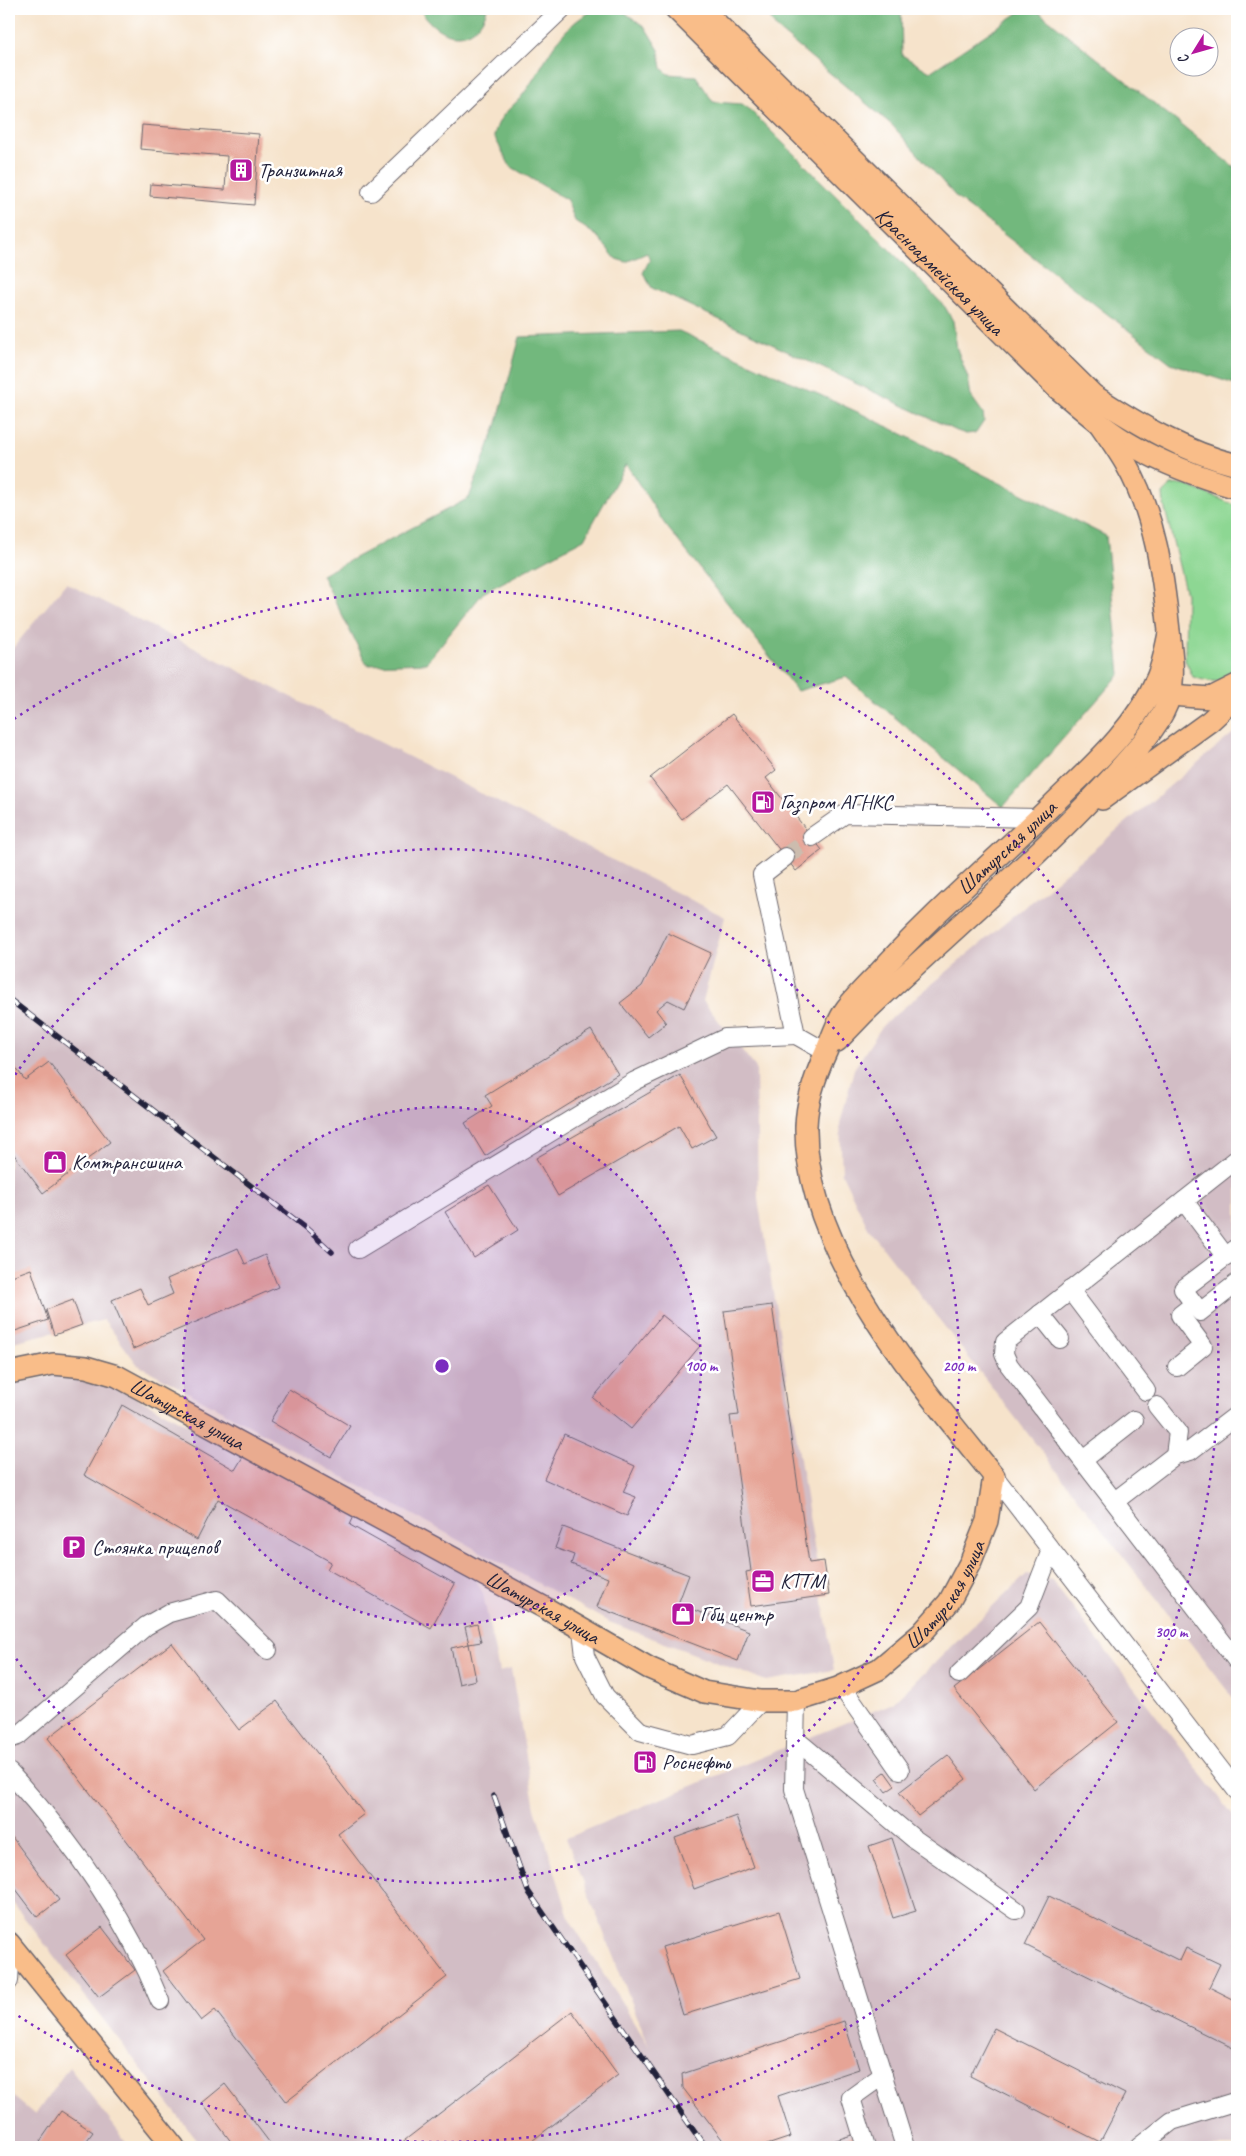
<svg xmlns="http://www.w3.org/2000/svg" width="1246" height="2156" viewBox="0 0 1246 2156" font-family="Caveat,sans-serif">
	<rect width="100%" height="100%" fill="#fff"/>
	<filter id="ink" filterUnits="userSpaceOnUse"><feTurbulence type="fractalNoise" baseFrequency=".02" numOctaves="2"/><feDisplacementMap in="SourceGraphic" scale="10" xChannelSelector="R" yChannelSelector="G"/><feConvolveMatrix kernelMatrix="1 2 1 2 8 2 1 2 1" color-interpolation-filters="sRGB"/></filter>
	<filter id="wash" filterUnits="userSpaceOnUse"><feTurbulence type="fractalNoise" baseFrequency=".0096" numOctaves="4" result="noise"/><feDisplacementMap in="SourceGraphic" scale="20" xChannelSelector="R" yChannelSelector="G"/><feGaussianBlur stdDeviation="1.12" result="paint"/><feColorMatrix in="noise" values="0 0 0 0 0 0 0 0 0 0 0 0 0 0 0 0 0 1.4 0 .05"/><feComposite in="paint" operator="in"/></filter>
	<g filter="url(#wash)">
		<rect width="100%" height="100%" fill="#f6e3cb"/>
		<g fill="#d2bdc5">
			<path d="M66,583L725,917L703,1001L756,1068L758,1199L834,1670L766,1681L609,1622L138,1365L104,1320L9,1343V653Z"/>
			<path d="M1237,730V1703L868,1228L842,1174L840,1124L854,1069L883,1025Z"/>
			<path d="M85,1370L476,1579L483,1594L499,1672L511,1669L535,1808L570,1920L649,2046L566,1838L893,1703L1027,1574L1051,1580L1237,1820V2147H202L9,1898V1384Z"/>
			<path d="M69,2067L130,2147H9V2093L35,2115Z"/>
		</g>
		<path fill="#8dd793" stroke="#587c67" d="M1183,484L1237,506V671C1222,684 1212,683 1193,677L1185,660L1186,594L1164,505L1163,494L1171,485Z"/>
		<g fill="#72b87d" stroke="#4a6d5c">
			<path d="M420,9H487C475,48 436,39 420,9Z"/>
			<path d="M596,9H620L645,27L659,50L662,68L668,74L696,76L713,102L742,104L748,108L916,276L945,307L953,321L957,349L968,378L971,396L983,413L984,421L976,433L966,434L957,431L652,288L643,273L650,259L647,253L626,262L616,259L597,236L575,221L567,200L510,166L494,136C500,110 514,109 527,89C550,56 557,28 596,9Z"/>
			<path d="M765,9H901L902,55L930,72L1024,9H1035L1237,169V385L1171,363L958,199L892,125L776,28Z"/>
			<path d="M679,331L862,414L1106,536L1120,674L1003,807L846,677L797,691L664,523L626,464L584,539L483,593L426,663L367,665L322,575L469,498L497,423L520,337Z"/>
		</g>
		<g id="blocks">
			<g fill="#e6a496">
				<path d="M142,125L259,134L254,205L150,196L151,184L225,190L227,156L140,149Z"/>
				<path d="M732,714L776,770L766,778L822,850L796,871L728,784L682,819L650,778Z"/>
				<path d="M668,933L711,953L684,1008L668,1000L656,1010L666,1023L648,1037L620,1003L642,986Z"/>
				<path d="M591,1030L618,1074L485,1156L465,1123L492,1106L485,1095Z"/>
				<path d="M9,1059L25,1080L49,1062L110,1142L43,1193L9,1148Z"/>
				<path d="M680,1075L716,1136L692,1149L679,1126L558,1196L536,1158Z"/>
				<path d="M489,1185L518,1230L474,1258L445,1212Z"/>
				<path d="M238,1248L245,1264L265,1255L278,1287L133,1349L112,1300L140,1288L148,1305L173,1294L167,1279Z"/>
				<path d="M31,1269L48,1320L9,1333V1277Z"/>
				<path d="M73,1300L82,1325L54,1335L46,1310Z"/>
				<path d="M772,1305L809,1563L824,1561L829,1595L751,1606L746,1572L751,1571L730,1416L739,1415L724,1311Z"/>
				<path d="M662,1315L700,1346L631,1429L593,1398Z"/>
				<path d="M289,1389L350,1426L331,1457L270,1421Z"/>
				<path d="M122,1405L235,1470L244,1455L355,1514L350,1525L455,1584L431,1628L327,1569L331,1562L218,1499L197,1540L84,1475Z"/>
				<path d="M564,1434L635,1466L623,1492L636,1497L627,1516L544,1479Z"/>
				<path d="M563,1527L689,1575L678,1604L749,1631L738,1661L597,1607L608,1578L571,1564L574,1555L555,1548Z"/>
				<path d="M1039,1622L1118,1722L1034,1789L954,1689Z"/>
				<path d="M477,1624L481,1642L469,1644L465,1627Z"/>
				<path d="M172,1643L239,1730L277,1701L364,1814L338,1834L447,1977L286,2102L215,2010L201,2021L163,1971L203,1940L48,1738Z"/>
				<path d="M469,1644L476,1680L459,1684L451,1648Z"/>
				<path d="M948,1755L966,1779L918,1816L899,1792Z"/>
				<path d="M885,1772L895,1786L886,1792L876,1779Z"/>
				<path d="M736,1816L754,1867L694,1889L675,1838Z"/>
				<path d="M9,1833L59,1900L37,1917L9,1880Z"/>
				<path d="M892,1838L916,1911L893,1918L869,1846Z"/>
				<path d="M1049,1896L1180,1961L1186,1948L1220,1964L1209,1987L1237,2001V2050L1025,1945Z"/>
				<path d="M779,1911L800,1979L683,2015L662,1947Z"/>
				<path d="M102,1927L135,1970L99,1997L66,1955Z"/>
				<path d="M572,2011L618,2075L524,2147H396Z"/>
				<path d="M844,2021L859,2069L778,2096L791,2137L761,2147H728L683,2088L682,2074Z"/>
				<path d="M994,2028L1125,2094L1100,2142L970,2076Z"/>
				<path d="M225,2084L273,2147H235L202,2103Z"/>
				<path d="M61,2111L93,2132L82,2147H36Z"/>
				<path d="M855,2134L859,2147H814Z"/>
			</g>
		</g>
	</g>
	<g filter="url(#ink)">
		<use href="#blocks" fill-opacity="0" stroke="#6c666d" stroke-width="1"/>
		<g fill="none" stroke-linecap="round" stroke-linejoin="round">
			<path stroke="#ccbcae" stroke-width="18" stroke-dasharray="18 9" stroke-linecap="butt" d="M785,857L812,837"/>
			<g stroke="#6c666d" stroke-width="20">
				<g id="minor">
					<path d="M371,192L562,9"/>
					<path d="M812,837L845,814L1039,818"/>
					<path d="M785,857L762,875L796,1035L826,1052"/>
					<path d="M1237,1159L1005,1342L1004,1354L1009,1365L1237,1661"/>
					<path d="M1184,1201L1226,1257"/>
					<path d="M1237,1248L1183,1289L1200,1312L1237,1283"/>
					<path d="M358,1249L635,1081L725,1038L796,1035"/>
					<path d="M1070,1290L1146,1391"/>
					<path d="M1040,1314L1060,1339"/>
					<path d="M1177,1367L1203,1346L1180,1315L1194,1304"/>
					<path d="M1157,1406L1178,1432L1175,1455"/>
					<path d="M1083,1460L1134,1420"/>
					<path d="M994,1476L1237,1791"/>
					<path d="M1115,1501L1175,1455L1190,1451L1237,1415"/>
					<path d="M582,1630L585,1656L605,1696L640,1731L692,1745L728,1736L761,1701"/>
					<path d="M959,1674L1029,1607L1051,1550"/>
					<path d="M842,1687L900,1770"/>
					<path d="M796,1701L794,1789L905,2147"/>
					<path d="M9,1739L18,1736L146,1626L169,1613L217,1600L268,1650"/>
					<path d="M795,1739L913,1838L1016,1910"/>
					<path d="M9,1772C70,1839 126,1916 160,2001"/>
					<path d="M9,1981L11,1946"/>
					<path d="M866,2147L851,2098L883,2075"/>
					<path d="M1139,2147L1172,2121L1237,2101"/>
				</g>
			</g>
			<g stroke="#6c666d" stroke-width="24">
				<g id="major">
					<path id="s1" d="M676,9L1056,387C1081,408 1106,431 1135,447C1166,465 1203,478 1237,488"/>
					<path d="M702,9L1093,395C1138,424 1184,452 1237,465"/>
					<path d="M1157,694L1211,698L1237,685"/>
					<path d="M1102,799L1210,721L1237,696"/>
					<path d="M837,1041L865,1012C948,934 1037,859 1114,775C1134,752 1162,725 1170,695C1175,674 1171,652 1169,631C1163,574 1155,515 1126,464C1118,450 1108,436 1099,423"/>
					<path id="s2" d="M9,1373L53,1364L86,1367L117,1376L547,1609L649,1668L704,1692L761,1701H796L838,1688L879,1669L922,1633L949,1602L971,1561L987,1521L994,1476C920,1384 804,1251 806,1126C807,1099 815,1076 826,1052C832,1038 837,1021 846,1009C855,997 866,986 877,975C931,914 994,862 1052,805C1090,768 1136,728 1157,678C1163,664 1166,648 1169,633"/>
					<path d="M9,1943L174,2147"/>
				</g>
			</g>
			<use href="#minor" stroke="#fff" stroke-width="18"/>
			<use href="#major" stroke="#f9bd89" stroke-width="21"/>
			<g stroke="#22223b" stroke-width="5.5">
				<g id="rail">
					<path d="M9,999L307,1229L332,1252"/>
					<path d="M494,1796L528,1891L705,2147"/>
				</g>
			</g>
			<use href="#rail" stroke="#fff" stroke-width="4" stroke-dasharray="11" stroke-linecap="butt"/>
		</g>
	</g>
	<circle cx="442" cy="1366" r="259" fill="#7b2cbf" fill-opacity=".12"/>
	<g fill="none" stroke="#7b2cbf" stroke-width="2.5" stroke-dasharray="2.5 5">
		<circle cx="442" cy="1366" r="259"/>
		<path d="M11 1081A517 517 0 1 1 11 1651"/>
		<path d="M14 719A776 776 0 1 1 14 2013"/>
	</g>
	<defs>
		<g id="building-square" transform="scale(1.25)"><rect x="-9" y="-9" width="18" height="18" rx="4" fill="#b5179e" stroke="#fff"/><path d="M-4-6H4V6H1V3H-1V6H-4ZM-2.5-4.3h1.7v1.8h-1.7ZM.8-4.3h1.7v1.8H.8ZM-2.5-1h1.7V.8h-1.7ZM.8-1h1.7V.8H.8Z" fill="#fff"/></g>
		<g id="fuel-square" transform="scale(1.25)"><rect x="-9" y="-9" width="18" height="18" rx="4" fill="#b5179e" stroke="#fff"/><path d="M-5.5-6h7V0h2V4h1.3V-2.5L3-4.5l.8-.8L6-3V5H2.5V1h-1V6h-7ZM-4.2-4.7v3.2H.2V-4.7Z" fill="#fff"/></g>
		<g id="shop-square" transform="scale(1.25)"><rect x="-9" y="-9" width="18" height="18" rx="4" fill="#b5179e" stroke="#fff"/><path d="M-5-2.5h2.3a2.7 3.5 0 0 1 5.4 0H5L5.5 6h-11ZM-1.5-2.5h3a1.5 2.3 0 0 0-3 0Z" fill="#fff"/></g>
		<g id="parking-square" transform="scale(1.25)"><rect x="-9" y="-9" width="18" height="18" rx="4" fill="#b5179e" stroke="#fff"/><path d="M-3.5-5.5H1a3.5 3.5 0 0 1 0 7H-1V5.5H-3.5ZM-1-3.4V-.6H.8a1.4 1.4 0 0 0 0-2.8Z" fill="#fff"/></g>
		<g id="office-square" transform="scale(1.25)"><rect x="-9" y="-9" width="18" height="18" rx="4" fill="#b5179e" stroke="#fff"/><path d="M-6-3h4V-5.5h4V-3h4V5H-6ZM-1-4.5V-3h2v-1.5ZM-6 0V1H6V0Z" fill="#fff"/></g>
	</defs>
	<g fill-rule="evenodd">
		<use href="#building-square" x="241" y="170"/>
		<use href="#fuel-square" x="763" y="802"/>
		<use href="#shop-square" x="55" y="1162"/>
		<use href="#parking-square" x="74" y="1547"/>
		<use href="#office-square" x="763" y="1581"/>
		<use href="#shop-square" x="683" y="1614"/>
		<use href="#fuel-square" x="645" y="1762"/>
	</g>
	<g text-anchor="middle" stroke-width="5" stroke-linejoin="round" paint-order="stroke">
		<g font-size="21" fill="#22223b" stroke="#fff" text-anchor="start">
			<text x="258" y="177">Транзитная</text>
			<text x="780" y="809">Газпром АГНКС</text>
			<text x="72" y="1169">Комтрансшина</text>
			<text x="92" y="1554">Стоянка прицепов</text>
			<text x="780" y="1588">КТТМ</text>
			<text x="700" y="1621">Гбц центр</text>
			<text x="662" y="1769">Роснефть</text>
		</g>
		<g font-size="21" fill="#22223b" stroke="#fff">
			<text dy="7" stroke="none"><textPath href="#s1" startOffset="372">Красноармейская улица</textPath></text>
			<text dy="7" stroke="none"><textPath href="#s2" startOffset="1949">Шатурская улица</textPath></text>
			<text dy="7" stroke="none"><textPath href="#s2" startOffset="190">Шатурская улица</textPath></text>
			<text dy="7" stroke="none"><textPath href="#s2" startOffset="1060">Шатурская улица</textPath></text>
			<text dy="7" stroke="none"><textPath href="#s2" startOffset="595">Шатурская улица</textPath></text>
		</g>
	</g>
	<circle cx="442" cy="1366" r="8" fill="#7b2cbf" stroke="#fff" stroke-width="2.5"/>
	<g font-size="15" text-anchor="middle" font-weight="bold" fill="#7b2cbf" stroke="#fff" stroke-width="5" stroke-linejoin="round" paint-order="stroke">
		<text x="701" y="1371">100 m</text>
		<text x="959" y="1371">200 m</text>
		<text x="1171" y="1637">300 m</text>
	</g>
	<rect width="1246" height="2156" fill="none" stroke="#fff" stroke-width="30"/>
	<g transform="translate(1194 52) rotate(233)"><circle r="24" fill="#ffffff" stroke="#a7a7b1"/>
	<path d="M0-4L9 19L0 12L-9 19Z" fill="#b5179e"/>
	<text y="-8" font-size="14" font-weight="bold" text-anchor="middle" fill="#22223b">С</text>
	</g>
</svg>
